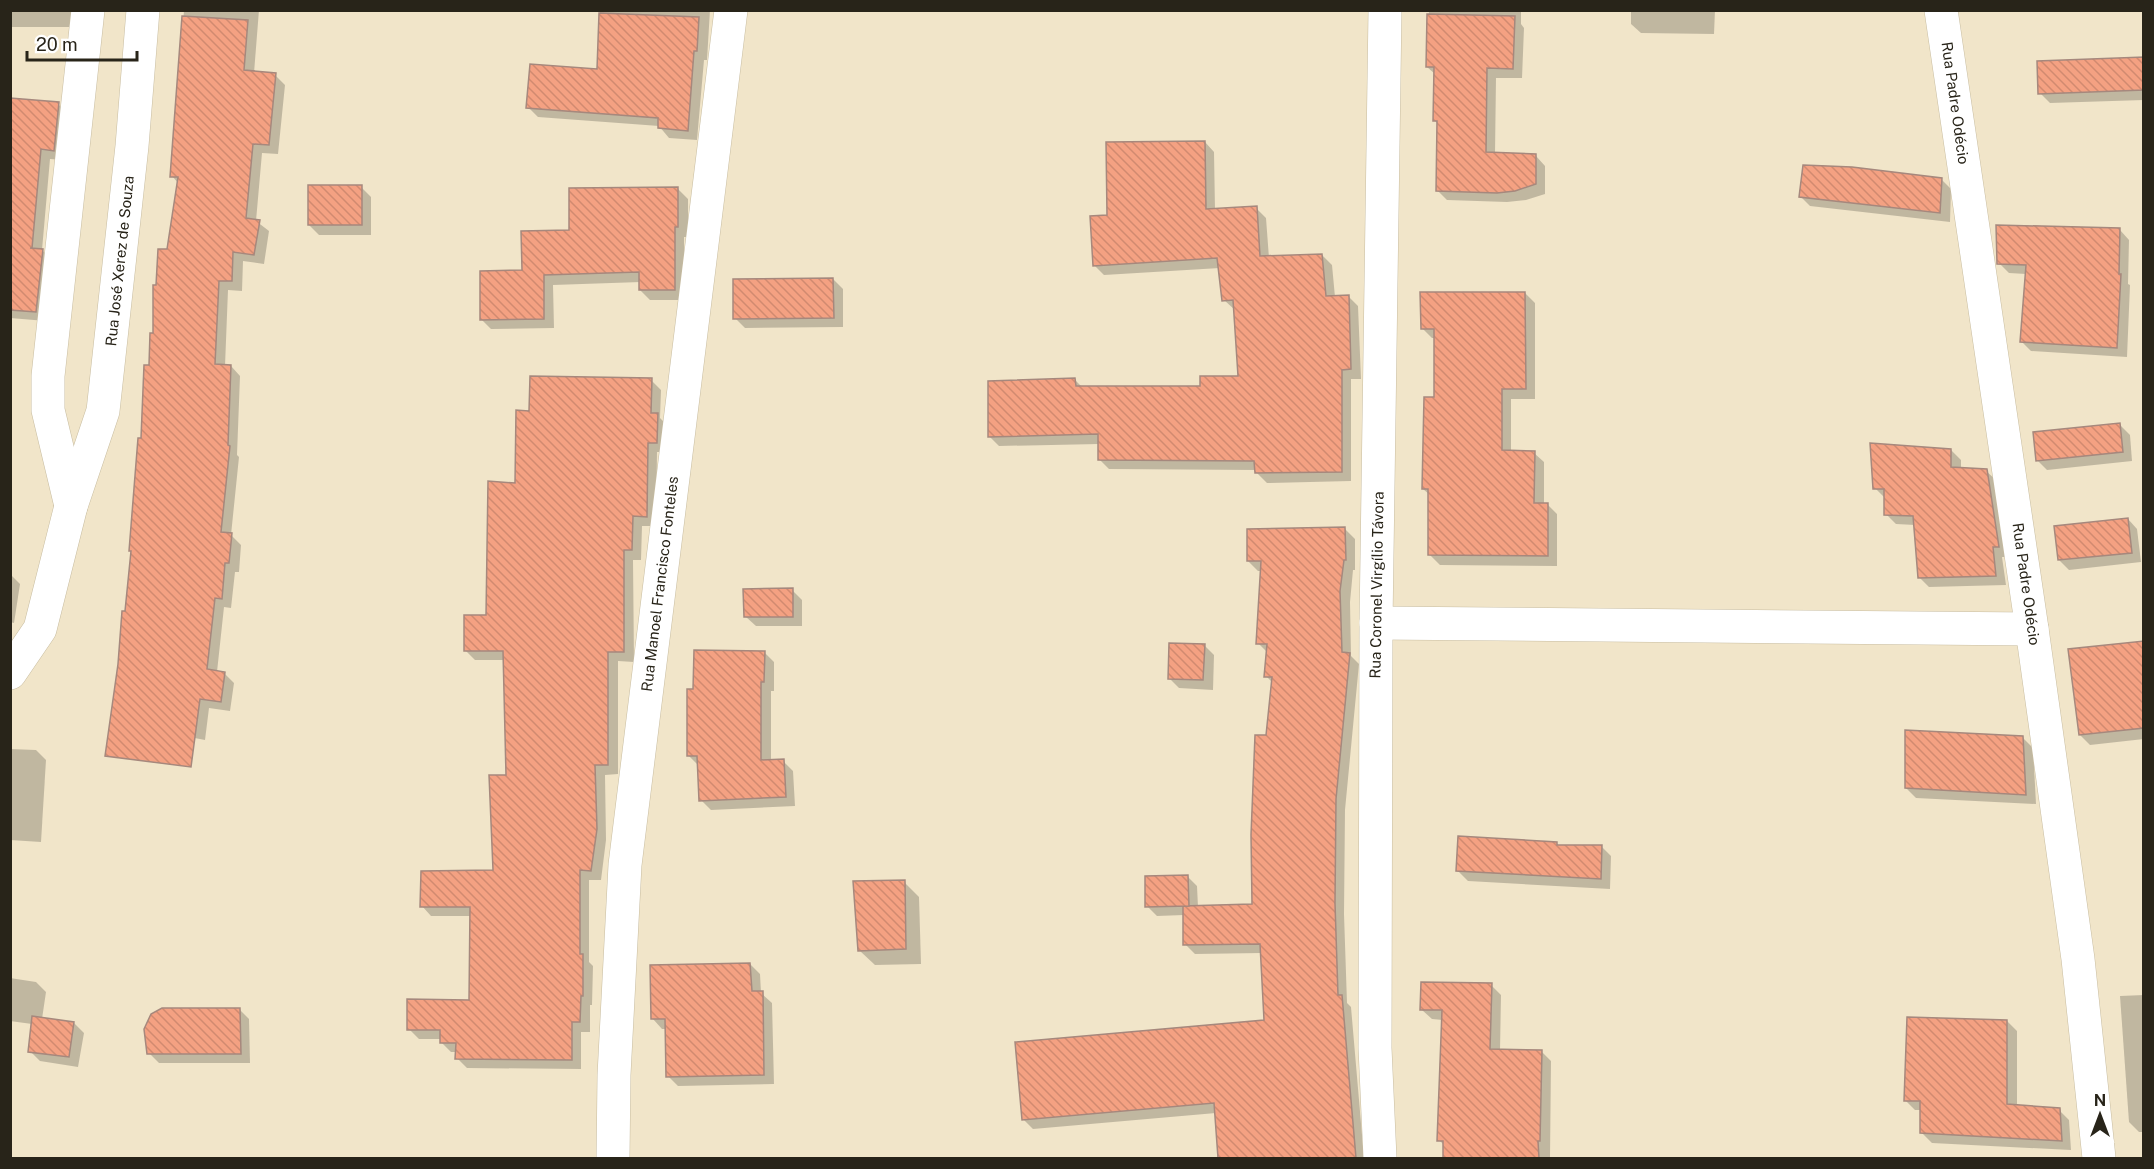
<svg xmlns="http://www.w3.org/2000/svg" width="2154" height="1169" viewBox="0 0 2154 1169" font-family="'Public Sans',sans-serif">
	<defs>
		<pattern id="building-back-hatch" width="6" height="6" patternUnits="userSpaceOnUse" patternTransform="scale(1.5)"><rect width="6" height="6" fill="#f4a182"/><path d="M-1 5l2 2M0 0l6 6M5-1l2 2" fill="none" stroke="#d18a70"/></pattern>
	</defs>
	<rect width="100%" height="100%" fill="#f1e5c9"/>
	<g fill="#0003">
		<rect x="10" y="10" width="65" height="17"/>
		<path d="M184,10H259L254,73L275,75L285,85L278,154L262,153L256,221L269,231L264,264L243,261L242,291L228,290L225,366H231L240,376L237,455L239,457L231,535L241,545L239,572H235L231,608L224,607L217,672L224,673L234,683L230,711L209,708L205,740L122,724L126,612L132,553L130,551L150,367L179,184L172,176Z"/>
		<path d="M600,10H710L707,60H704L697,140L669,138L659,126L538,117L528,107L598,71Z"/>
		<path d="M1429,10H1521V24L1524,28L1522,78H1496L1495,154L1536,156L1545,166V194L1526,200L1507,202L1447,200L1437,190L1438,124L1435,121V74L1427,67Z"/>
		<path d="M1631,10H1715L1714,34L1641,33L1631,24Z"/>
		<path d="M2144,58V100L2050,103L2040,93Z"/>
		<path d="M10,99L58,104L68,114L63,160L50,159L42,250L52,260L46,321L10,318Z"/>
		<path d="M1205,142L1214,152L1215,210L1256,208L1266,218L1269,258L1322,255L1332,265L1335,297L1348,296L1358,306L1361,379H1351V481L1267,483L1257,473L1256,470L1109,469L1099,459V444L999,446L989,436L1075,380L1083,388H1201L1240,378L1235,310L1224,300L1220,268L1104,275L1094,265L1109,217Z"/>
		<path d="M1941,179L1951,189L1950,222L1810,206L1800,196Z"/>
		<path d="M361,187L371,197V235H319L309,225Z"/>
		<path d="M678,189L688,199V237H684V300H650L640,290L641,282L553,285L554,328L491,329L481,319L523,271L571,231Z"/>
		<path d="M2120,230L2129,240L2128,284L2130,285L2127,357L2031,351L2021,341L2026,274L2009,273L1999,263Z"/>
		<path d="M833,279L843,289V327L745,328L735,318Z"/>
		<path d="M1525,293L1535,303V399H1511V452L1534,453L1544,462V504H1547L1557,514V566L1440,565L1430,555V495L1423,489L1436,399V338H1432L1422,328Z"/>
		<path d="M651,380L661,390L660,418L667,425L666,452H657L656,526H642L641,560H633L634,662L618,661V774L605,775L606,840L601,880H589V962L593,966L592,1005H590V1032H581V1069L467,1068L457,1058V1052H451L441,1042V1039H419L409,1029L470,1001L471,916H431L422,906L494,871L507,776L505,660H475L465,650L487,617L531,413Z"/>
		<path d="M2120,425L2130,435L2132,461L2047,470L2037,460Z"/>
		<path d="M1951,450L1961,460V469L1986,471L1997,481L2008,557H2002L2006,585L1929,587L1919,577L1915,525L1896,524L1886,514L1885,498L1875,488Z"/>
		<path d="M2128,519L2137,529L2141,562L2069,570L2059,560Z"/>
		<path d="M1345,529L1355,539V570H1353L1350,602L1351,656L1359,664L1345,810L1344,914L1347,1003L1351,1007L1364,1158H1219L1216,1113L1033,1129L1023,1119L1266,1021L1262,953L1195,954L1185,944L1184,915L1157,916L1147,906L1187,876L1197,886L1198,907L1253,905L1273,683L1266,676L1268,653L1258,643L1262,571H1258L1248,561Z"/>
		<path d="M10,574L20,584L14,623L10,622Z"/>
		<path d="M792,590L802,600V626H756L746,617Z"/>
		<path d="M2144,643V739L2090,745L2080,735Z"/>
		<path d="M1204,645L1214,655L1213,690L1179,688L1169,678Z"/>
		<path d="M764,652L774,662V691H771V761H783L793,771L795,806L711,810L701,800L699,766L688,755L694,691Z"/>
		<path d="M2023,738L2033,748L2036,804L1916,798L1906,788Z"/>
		<path d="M10,749L36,750L46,760L41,842L10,840Z"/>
		<path d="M1556,843L1559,846H1601L1611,856L1610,889L1468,881L1458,871Z"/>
		<path d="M904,882L919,897L921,964L875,965L860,951Z"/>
		<path d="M750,964L760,974L761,993L772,1003L774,1084L678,1086L668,1076L667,1029H662L653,1019Z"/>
		<path d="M10,978L36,982L46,992L42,1019L74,1023L84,1033L78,1067L40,1061L30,1051L32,1024L10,1021Z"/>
		<path d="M1491,985L1501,995L1500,1051H1541L1551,1061L1550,1158H1443V1144L1439,1140L1443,1020L1432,1019L1422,1010Z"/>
		<path d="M2144,995V1132H2139L2129,1122L2120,996Z"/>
		<path d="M239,1009L249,1019L250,1063H159L149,1053Z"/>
		<path d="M2007,1021L2017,1031V1106L2059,1110L2069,1120L2071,1150L1932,1143L1922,1133L1921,1110H1915L1905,1100Z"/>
	</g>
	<g fill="url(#building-back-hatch)" stroke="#a6887d" stroke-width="1.5">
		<path d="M599,13L699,17L697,51H694L688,131L658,128V118L526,108L530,64L597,69Z"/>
		<path d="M1427,14L1515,16L1513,69L1487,68L1486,152L1536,154V184L1515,191L1497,193L1436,191L1437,121H1433L1434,67H1426Z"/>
		<path d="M182,16L248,20L244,70L276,73L269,145L253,144L246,218L260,220L254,255L233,252L232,281H219L215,364L231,365L228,445L230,446L221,532L232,533L229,563H225L222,599L215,598L207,669L225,672L221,702L200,699L191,767L105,756L118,664L122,611H125L131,551H129L138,438H141L144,365H149L150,333H153V285H156L158,249H167L178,177H170Z"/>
		<path d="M2144,57V90L2038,94L2037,61Z"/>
		<path d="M10,98L59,102L54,151L41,149L32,248H30L43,249L36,312L10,310Z"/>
		<path d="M1205,141L1206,209L1257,206L1260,256L1322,254L1326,296L1349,295L1351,369L1342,370V472L1255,473L1254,461L1098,460V434L988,437V381L1075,378L1076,386H1200V376H1238L1233,300L1222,301L1217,258L1093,266L1090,216L1107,215L1106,142Z"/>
		<path d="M1803,165L1852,167L1942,178L1940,213L1799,197Z"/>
		<rect x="308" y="185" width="54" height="40"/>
		<path d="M678,187V227H675V290H639V272L544,275V319L480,320V271L522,270L521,231L569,230V188Z"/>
		<path d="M1996,225L2120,228L2119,274H2121L2117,348L2020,342L2026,265L1997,264Z"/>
		<path d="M833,278L834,318L733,319V279Z"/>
		<path d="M1420,292H1525L1526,389H1502V450L1535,451L1534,503H1548V556L1428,555V489H1422L1424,397H1434V329H1421Z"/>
		<path d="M530,376L652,378L651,413H658L657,443H648L647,517L633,516L632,550H624V652H608V765H595L597,829L591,871L580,870V954H583V996H581L580,1022H572V1060L455,1059L456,1043H440V1030H407V999L469,1000L470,907H420L421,871L493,870L489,775H506L503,651H464V615H486L488,481L515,483L516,410L529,411Z"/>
		<path d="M2120,423L2123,452L2036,461L2033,432Z"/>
		<path d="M1870,443L1951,449V467L1987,469L1999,547H1993L1996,576L1918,578L1913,516L1884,515V489H1873Z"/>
		<path d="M2128,518L2132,553L2058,560L2054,526Z"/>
		<path d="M1345,527L1346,560H1344L1340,591L1342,652L1350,653L1336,799L1335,903L1338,995H1342L1356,1158H1218L1214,1103L1022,1120L1015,1042L1264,1020L1260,944L1183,945V906L1252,904L1251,835L1255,735H1266L1272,677H1264L1267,644H1256L1261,561H1247V529Z"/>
		<path d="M793,588V617H744L743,589Z"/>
		<path d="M2144,641V728L2079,735L2068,649Z"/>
		<path d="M1169,643L1205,644L1203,680L1168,679Z"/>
		<path d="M694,650L765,651L764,682H761V760L784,759L786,797L699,801L697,756H687V689H693Z"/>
		<path d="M1905,730L2023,736L2026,795L1905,788Z"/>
		<path d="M1458,836L1557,842V845H1602L1601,879L1456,871Z"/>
		<path d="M1188,875L1189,906L1145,907V876Z"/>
		<path d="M905,880L906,949L858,951L853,881Z"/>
		<path d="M750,963L752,991H763L764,1075L666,1077L665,1019H651L650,965Z"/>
		<path d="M1421,982L1492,983L1490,1049L1542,1050L1540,1141H1538L1539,1158H1443V1141H1437L1442,1010H1420Z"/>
		<path d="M162,1008H240L241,1054H147L144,1029L151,1014Z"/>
		<path d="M32,1016L74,1022L69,1057L28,1052Z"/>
		<path d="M1907,1017L2007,1020V1104L2060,1108L2062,1141L1920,1133V1101H1904Z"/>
	</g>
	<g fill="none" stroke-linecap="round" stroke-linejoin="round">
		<g stroke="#c8bda1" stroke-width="34">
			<g id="street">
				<path d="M1941,10L2032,629L2078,959L2099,1158"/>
				<path d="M71,506L48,410V376L88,10"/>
				<path d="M1376,623L2032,629"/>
				<path d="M10,673L40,629L71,506L103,411L132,146L143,10"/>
				<path d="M613,1158L614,1075L625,865L731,10"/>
				<path d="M1380,1158L1375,1048L1376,623L1385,10"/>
			</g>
		</g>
		<use href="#street" stroke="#fff" stroke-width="33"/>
	</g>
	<g text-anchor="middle" stroke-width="6" stroke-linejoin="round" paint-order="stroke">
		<g font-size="15" fill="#282419" stroke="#fff">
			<text transform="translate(1955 103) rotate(82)" y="5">Rua Padre Odécio</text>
			<text transform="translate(120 261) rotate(-84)" y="5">Rua José Xerez de Souza</text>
			<text transform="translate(660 584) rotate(-83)" y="5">Rua Manoel Francisco Fonteles</text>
			<text transform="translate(2026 584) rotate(82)" y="5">Rua Padre Odécio</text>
			<text transform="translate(1377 585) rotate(-89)" y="5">Rua Coronel Virgílio Távora</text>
		</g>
	</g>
	<rect width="2154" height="1169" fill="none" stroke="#282419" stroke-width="24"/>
	<g transform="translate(2100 1115)" stroke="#ffffff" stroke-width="4.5" paint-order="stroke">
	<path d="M0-4.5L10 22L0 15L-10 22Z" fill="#282419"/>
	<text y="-9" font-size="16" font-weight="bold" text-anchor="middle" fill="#282419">N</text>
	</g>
	<path d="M27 51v9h110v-9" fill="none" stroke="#282419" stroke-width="3"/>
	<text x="36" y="51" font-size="18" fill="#282419" stroke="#ffffff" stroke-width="4.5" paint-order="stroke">20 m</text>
</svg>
